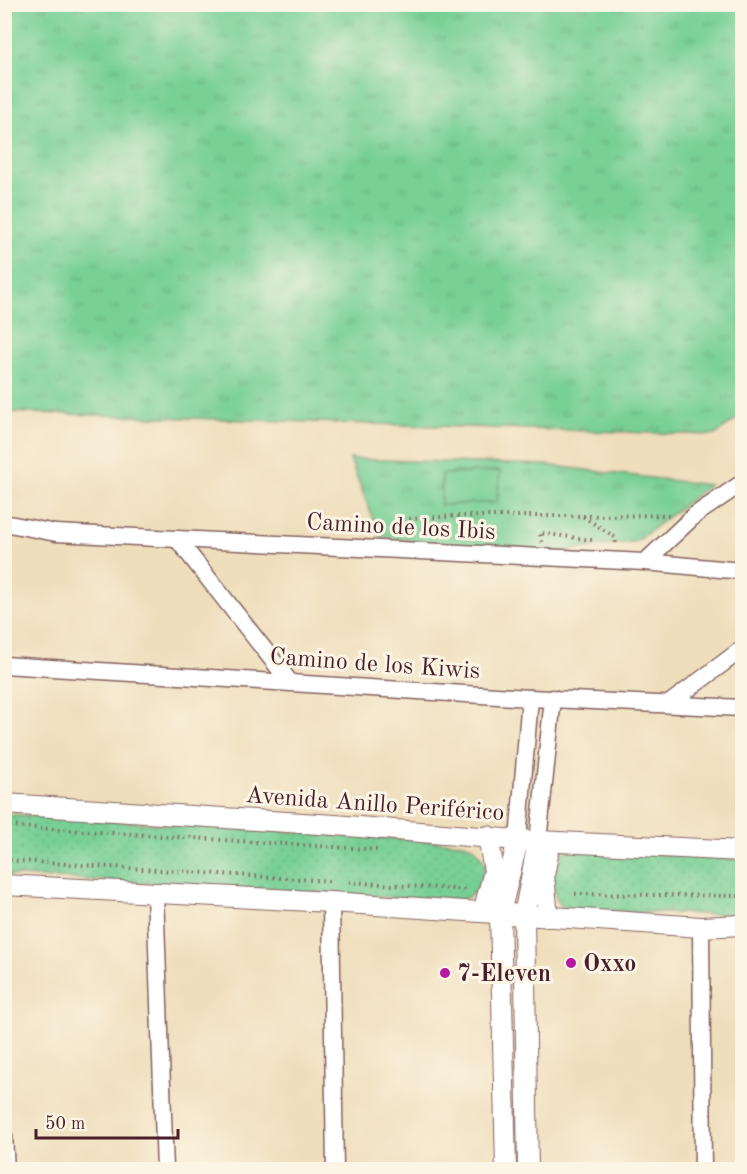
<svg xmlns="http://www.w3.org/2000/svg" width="747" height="1174" viewBox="0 0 747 1174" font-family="'Old Standard TT',serif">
	<defs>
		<pattern id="grass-dots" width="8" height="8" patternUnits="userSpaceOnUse" patternTransform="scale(1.5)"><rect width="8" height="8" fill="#78d095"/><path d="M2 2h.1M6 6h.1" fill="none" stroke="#69b281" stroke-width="1.8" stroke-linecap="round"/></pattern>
		<pattern id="park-tufts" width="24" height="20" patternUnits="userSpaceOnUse" patternTransform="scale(1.5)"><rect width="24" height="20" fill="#78d095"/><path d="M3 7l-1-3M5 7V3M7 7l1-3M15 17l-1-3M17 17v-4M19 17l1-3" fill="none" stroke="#69b281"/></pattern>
	</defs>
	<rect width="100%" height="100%" fill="#fcf5e5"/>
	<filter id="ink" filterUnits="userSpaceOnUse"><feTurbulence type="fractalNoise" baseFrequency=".0167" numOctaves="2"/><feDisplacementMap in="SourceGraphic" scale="12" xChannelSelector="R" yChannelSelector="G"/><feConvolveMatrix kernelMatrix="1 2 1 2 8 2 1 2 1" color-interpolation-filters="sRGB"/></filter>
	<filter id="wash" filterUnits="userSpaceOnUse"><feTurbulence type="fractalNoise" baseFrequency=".008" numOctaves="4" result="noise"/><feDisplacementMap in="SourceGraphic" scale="24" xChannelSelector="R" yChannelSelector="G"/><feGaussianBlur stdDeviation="1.35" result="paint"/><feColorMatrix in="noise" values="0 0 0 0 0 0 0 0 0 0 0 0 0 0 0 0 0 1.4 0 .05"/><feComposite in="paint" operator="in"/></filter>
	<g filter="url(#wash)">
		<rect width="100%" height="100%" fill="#efdebc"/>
		<g fill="url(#grass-dots)" stroke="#617860" stroke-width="1.5">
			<path d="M4,814L464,843L475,848L486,865C481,885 479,895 458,901L5,875Z"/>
			<path d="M567,848L742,860V915L569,910C545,901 553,863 567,848Z"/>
		</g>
		<g fill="url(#park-tufts)" stroke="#617860" stroke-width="1.5">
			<path d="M5,4L742,5V415L715,435L5,412Z"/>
			<path d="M350,459L545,465L709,485L637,541L540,554L380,537Z"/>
		</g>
		<path fill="#78d095" stroke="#617860" stroke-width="1.5" d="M500,471L497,502L441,505L442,474Z"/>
	</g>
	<g filter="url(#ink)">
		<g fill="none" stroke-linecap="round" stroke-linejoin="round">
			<g stroke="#84625e" stroke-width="19">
				<g id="minor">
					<path d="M4,523L56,533L645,562L742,571"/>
					<path d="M178,540L289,681"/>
					<path d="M645,562L695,515L742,483"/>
					<path d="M4,665L530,698L742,708"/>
					<path d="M670,703L742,649"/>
					<path d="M518,840L530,698"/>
					<path d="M538,841L553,698"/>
					<path d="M155,892L165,1170"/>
					<path d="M331,902L335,1170"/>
					<path d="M701,927L703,1170"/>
					<path d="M4,1136L6,1170"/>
				</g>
			</g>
			<g stroke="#84625e" stroke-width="22">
				<g id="tertiary">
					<path d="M4,804L335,825L518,840L742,851"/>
					<path d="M4,885L331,902L701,927L742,925"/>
					<path d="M483,912L494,871L488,836"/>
					<path d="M548,917L544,875L548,855"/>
					<path d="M506,1170L500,913L518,840"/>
					<path d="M528,1170L524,916L538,841"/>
				</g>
			</g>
			<g stroke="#84625e" stroke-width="4" stroke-dasharray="1.5 4.5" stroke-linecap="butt">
				<path d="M583,516L669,515"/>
				<path d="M404,535L408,519L457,516H582L615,537L616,544"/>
				<path d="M542,542L540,533L592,540"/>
				<path d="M4,826L380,850"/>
				<path d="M4,860L329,881"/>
				<path d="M349,882L468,890"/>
				<path d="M575,894L742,896"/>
			</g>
			<use href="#minor" stroke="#fff" stroke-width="16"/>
			<use href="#tertiary" stroke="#fff" stroke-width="20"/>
		</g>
	</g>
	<g fill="#b5179e" stroke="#fcf5e5" stroke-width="2">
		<circle cx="571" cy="963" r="6"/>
		<circle cx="445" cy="973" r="6"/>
	</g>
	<g text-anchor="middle" stroke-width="6" stroke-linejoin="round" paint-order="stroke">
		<g font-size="24" fill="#4a1f2b" stroke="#fcf5e5">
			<text transform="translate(401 526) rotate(3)" y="8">Camino de los Ibis</text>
			<text transform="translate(375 663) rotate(4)" y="8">Camino de los Kiwis</text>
			<text transform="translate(375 803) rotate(4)" y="8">Avenida Anillo Periférico</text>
		</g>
		<g font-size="24" font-weight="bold" fill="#4a1f2b" stroke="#fcf5e5" text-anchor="start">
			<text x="583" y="971">Oxxo</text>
			<text x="457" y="981">7-Eleven</text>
		</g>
	</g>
	<rect width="747" height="1174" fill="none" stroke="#fcf5e5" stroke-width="24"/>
	<path d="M36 1129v9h142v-9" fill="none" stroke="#4a1f2b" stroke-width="3"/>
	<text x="45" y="1129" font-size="18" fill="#4a1f2b" stroke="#fcf5e5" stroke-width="4.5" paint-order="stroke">50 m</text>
</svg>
